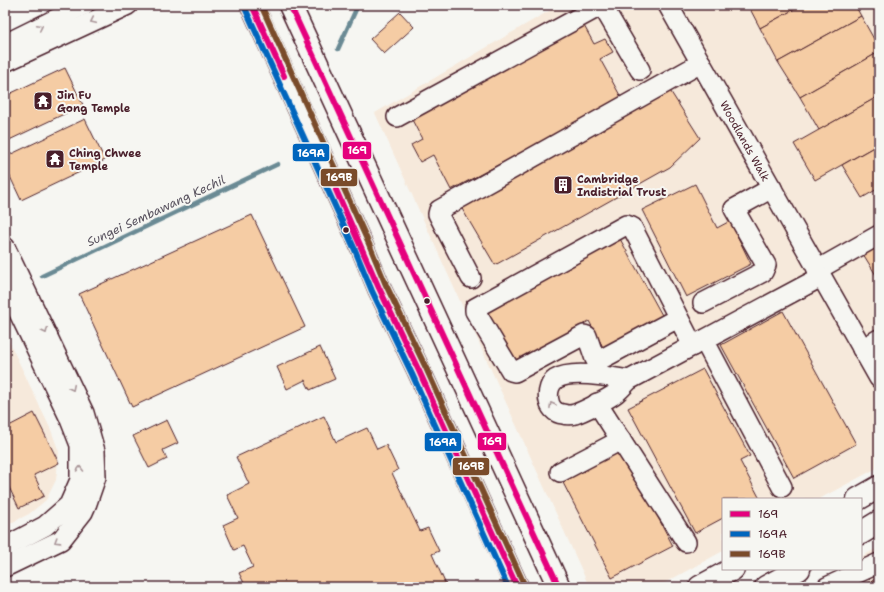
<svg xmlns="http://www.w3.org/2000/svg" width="884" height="592" viewBox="0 0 884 592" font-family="'Shantell Sans',sans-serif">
	<rect width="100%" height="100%" fill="#f6f6f2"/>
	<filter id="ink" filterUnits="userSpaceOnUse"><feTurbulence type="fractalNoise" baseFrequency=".025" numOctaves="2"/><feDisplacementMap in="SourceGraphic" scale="8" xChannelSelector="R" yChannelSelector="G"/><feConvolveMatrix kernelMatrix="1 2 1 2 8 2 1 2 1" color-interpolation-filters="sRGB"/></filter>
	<g filter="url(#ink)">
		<g fill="#f6e9db">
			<path d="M559,5H879V467L819,499H723V551L657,587H603L588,584L375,113Z"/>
			<path d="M5,333L51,430L59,452L56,480L46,500L29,514L5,526Z"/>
			<path d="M879,547V587H807L839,569H861V557Z"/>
		</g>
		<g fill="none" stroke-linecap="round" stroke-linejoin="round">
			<g stroke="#6a8a94" stroke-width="4.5">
				<path d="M338,49L358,5"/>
				<path d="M42,276L278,164"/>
			</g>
		</g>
		<g fill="#f5cca4" stroke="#4a1f2b">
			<path d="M748,5H802L760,28Z"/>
			<path d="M802,5H855L861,16L778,62L760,28Z"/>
			<path d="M400,12L414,27L384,54L370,39Z"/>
			<path d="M861,16L879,48V52L800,97L778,62Z"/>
			<path d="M582,22L594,44L605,39L613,52L600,59L622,99L451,190L433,155L420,162L411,145L422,139L409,114Z"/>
			<path d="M879,52V96L819,130L800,97Z"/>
			<path d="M65,68L83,105L5,142V96Z"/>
			<path d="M669,89L700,138L670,167L495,265L458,202Z"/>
			<path d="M879,96V144L815,180L794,144Z"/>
			<path d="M85,119L105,160L21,200L5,166V157Z"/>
			<path d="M879,144V188L862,198L842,165Z"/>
			<path d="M695,184L717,228L730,221L751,264L686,297L642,210Z"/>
			<path d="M252,215L305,327L132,407L79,294Z"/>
			<path d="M619,237L663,317L604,349L589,321L511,364L482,311Z"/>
			<path d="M879,238V280L860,249Z"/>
			<path d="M783,311L856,444L794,478L721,345Z"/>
			<path d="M320,347L335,379L310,390L305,380L287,389L277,367Z"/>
			<path d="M703,369L750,456L740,461L760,499H723V518L695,533L628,408Z"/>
			<path d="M34,413L59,463L34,475L44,496L19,508L5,479V428Z"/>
			<path d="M324,416L336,442L367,428L377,449L386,445L398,470L392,473L420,531L428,528L439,551L432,554L447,587H262L261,585L258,587H246L239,573L253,567L243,546L234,550L223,525L238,518L227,495L249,484L236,457Z"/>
			<path d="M167,420L178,443L163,450L167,459L149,468L133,436Z"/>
			<path d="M620,444L673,546L612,578L559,475Z"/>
			<path d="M879,577V587H861Z"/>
		</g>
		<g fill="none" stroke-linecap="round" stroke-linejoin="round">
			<g stroke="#4a1f2b" stroke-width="22">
				<g id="minor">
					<path d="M602,5L640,70"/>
					<path d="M668,5L879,378"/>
					<path d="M5,44L84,5"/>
					<path d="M5,62L128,5"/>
					<path d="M397,117L602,5"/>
					<path d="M5,247L84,413L95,451L96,477L87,503L83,512L61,540L5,567"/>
					<path d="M817,270L879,235"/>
					<path d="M471,278L438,214L439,210L701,63"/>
					<path d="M5,284L69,417L80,445V480L69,505L45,526L5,547"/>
					<path d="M703,303L763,272L766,265L734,209L772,188"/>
					<path d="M678,318L598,361L595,359L587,336L584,335L515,372L511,371L475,311V308L626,225L632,227L693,346"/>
					<path d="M704,340L782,487"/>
					<path d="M862,349L879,339"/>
					<path d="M629,380C611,377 572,369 556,379C544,387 546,413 563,414C566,415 572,415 575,414C582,412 610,398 616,393C621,389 625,384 629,380L821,277"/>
					<path d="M597,403L686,542"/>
					<path d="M560,472L621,440"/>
					<path d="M827,587L879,563"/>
				</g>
			</g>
			<g stroke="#4a1f2b" stroke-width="25">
				<g id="major">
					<path d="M252,5L362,247L379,288L419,371L517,587"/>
					<path d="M290,5L559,587"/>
					<path d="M858,499L879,487"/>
					<path d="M861,533L879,522"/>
					<path d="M700,587L733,569"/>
					<path d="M766,587L799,569"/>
				</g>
			</g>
			<use href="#minor" stroke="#f6f6f2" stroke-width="19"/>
			<use href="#major" stroke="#f6f6f2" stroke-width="22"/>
			<g stroke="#f6f6f2" stroke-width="9">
				<g id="bus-1">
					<path d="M252,5L284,76"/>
					<path d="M290,5L559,587"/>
					<path d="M336,190L379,288L419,371L517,587"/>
				</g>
			</g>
			<g stroke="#f6f6f2" stroke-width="9">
				<path id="bus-2" d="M245,8L355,250L372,291L412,374L508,587"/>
			</g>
			<g stroke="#f6f6f2" stroke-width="9">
				<path id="bus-3" d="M261,5L369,244L386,285L426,368L524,584"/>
			</g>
			<use href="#bus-1" stroke="#e5007d" stroke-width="6"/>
			<use href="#bus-2" stroke="#0065bd" stroke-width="6"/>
			<use href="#bus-3" stroke="#7a4b2a" stroke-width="6"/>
		</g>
		<defs><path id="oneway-chevron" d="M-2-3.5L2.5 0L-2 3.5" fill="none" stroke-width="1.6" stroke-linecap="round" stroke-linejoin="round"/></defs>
		<g stroke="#a99598">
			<use href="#oneway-chevron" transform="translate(93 21) rotate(155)"/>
			<use href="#oneway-chevron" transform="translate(40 27) rotate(-26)"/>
			<use href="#oneway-chevron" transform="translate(45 331) rotate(65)"/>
			<use href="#oneway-chevron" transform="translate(72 388) rotate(64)"/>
			<use href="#oneway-chevron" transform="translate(552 405) rotate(-119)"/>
			<use href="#oneway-chevron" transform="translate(80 469) rotate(-90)"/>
			<use href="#oneway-chevron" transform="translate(57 541) rotate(148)"/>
		</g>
	</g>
	<defs>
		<g id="temple-square" transform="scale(1)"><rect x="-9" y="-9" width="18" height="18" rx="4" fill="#4a1f2b" stroke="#f6f6f2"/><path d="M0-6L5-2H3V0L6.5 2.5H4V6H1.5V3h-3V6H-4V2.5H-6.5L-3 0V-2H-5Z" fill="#fff"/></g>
		<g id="building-square" transform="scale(1)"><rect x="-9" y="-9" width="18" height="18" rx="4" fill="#4a1f2b" stroke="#f6f6f2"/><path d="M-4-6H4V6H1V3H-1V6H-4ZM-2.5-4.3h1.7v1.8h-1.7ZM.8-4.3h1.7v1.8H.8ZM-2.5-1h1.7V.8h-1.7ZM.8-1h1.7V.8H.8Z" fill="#fff"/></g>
	</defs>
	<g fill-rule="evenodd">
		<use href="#temple-square" x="43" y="101"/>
		<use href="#temple-square" x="55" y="159"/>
		<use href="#building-square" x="563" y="185"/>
	</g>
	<g fill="#4a1f2b" stroke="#f6f6f2" stroke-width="1.5">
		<circle cx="346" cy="230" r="3.5"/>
		<circle cx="427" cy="301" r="3.5"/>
	</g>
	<g text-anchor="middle" stroke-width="4" stroke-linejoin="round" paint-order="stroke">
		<g font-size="11" font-weight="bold" fill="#4a1f2b" stroke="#f6f6f2" text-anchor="start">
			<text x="57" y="99">Jin Fu<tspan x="57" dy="13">Gong Temple</tspan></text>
			<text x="69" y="157">Ching Chwee<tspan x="69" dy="13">Temple</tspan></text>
			<text x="577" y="183">Cambridge<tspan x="577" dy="13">Indistrial Trust</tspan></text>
		</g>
		<g font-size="11" fill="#4a1f2b" stroke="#f6f6f2">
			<text transform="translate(745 141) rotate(61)" y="4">Woodlands Walk</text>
		</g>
		<g font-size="12" font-style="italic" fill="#5a5460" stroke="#f6f6f2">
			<text transform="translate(156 211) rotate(-25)" y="4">Sungei Sembawang Kechil</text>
		</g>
	</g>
	<g stroke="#f6f6f2" stroke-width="1.5">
		<rect x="342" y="141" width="30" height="19" rx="4" fill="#e5007d"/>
		<rect x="292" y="143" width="38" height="19" rx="4" fill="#0065bd"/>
		<rect x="320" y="168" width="38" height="19" rx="4" fill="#7a4b2a"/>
		<rect x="477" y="432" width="30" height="19" rx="4" fill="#e5007d"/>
		<rect x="424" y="432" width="38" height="20" rx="4" fill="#0065bd"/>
		<rect x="452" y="457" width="38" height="19" rx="4" fill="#7a4b2a"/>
	</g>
	<g font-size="11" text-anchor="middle" font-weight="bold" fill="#fff">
		<text x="357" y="154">169</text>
		<text x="311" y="157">169A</text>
		<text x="339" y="181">169B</text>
		<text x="492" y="445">169</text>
		<text x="443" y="446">169A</text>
		<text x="471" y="470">169B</text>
	</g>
	<rect width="884" height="592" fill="none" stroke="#f6f6f2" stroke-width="20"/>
	<rect x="10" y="10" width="864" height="572" fill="none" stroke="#4a1f2b" stroke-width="1.5" filter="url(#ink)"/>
	<rect x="722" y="498" width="140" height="72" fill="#f6f6f2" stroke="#b1a0a2"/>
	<rect x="730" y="511" width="20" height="6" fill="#e5007d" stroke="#b1a0a2"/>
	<text x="758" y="518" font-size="12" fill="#4a1f2b">169</text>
	<rect x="730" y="531" width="20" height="6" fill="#0065bd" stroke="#b1a0a2"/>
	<text x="758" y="538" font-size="12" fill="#4a1f2b">169A</text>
	<rect x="730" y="551" width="20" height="6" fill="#7a4b2a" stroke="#b1a0a2"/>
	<text x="758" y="558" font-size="12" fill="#4a1f2b">169B</text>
</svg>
